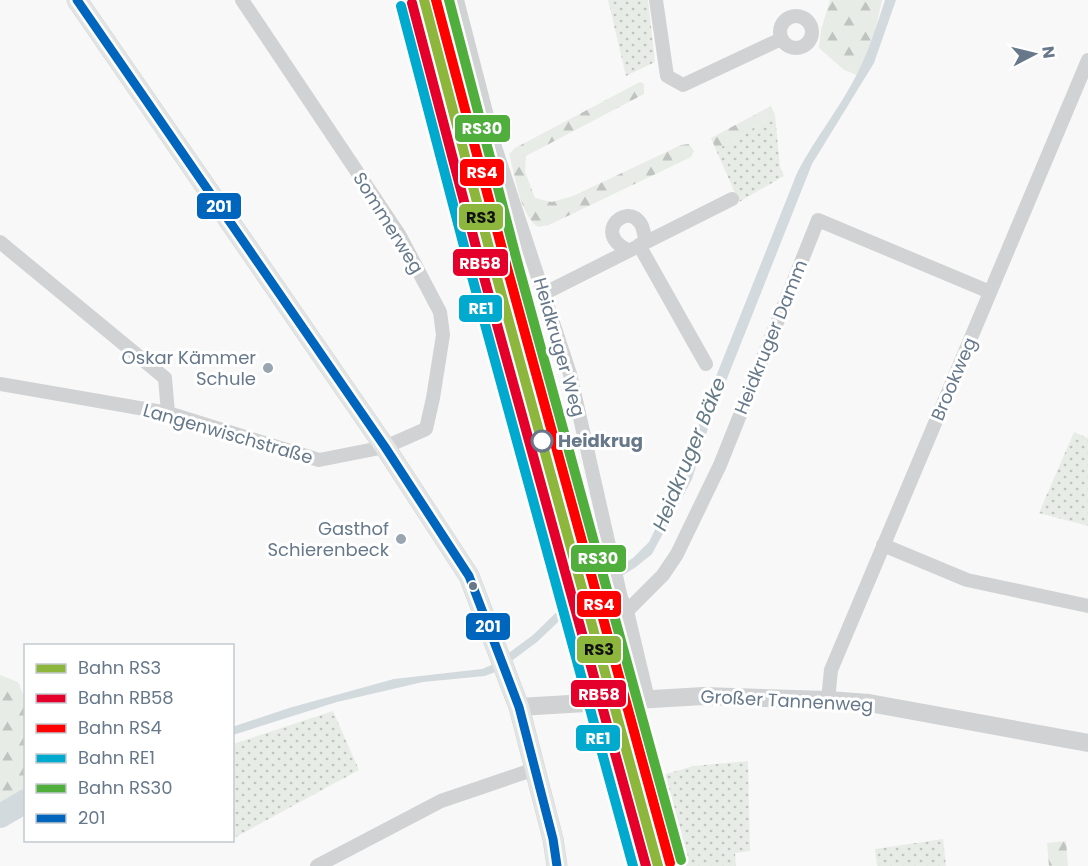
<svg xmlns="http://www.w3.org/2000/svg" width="1088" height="866" viewBox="0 0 1088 866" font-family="Poppins,sans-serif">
	<defs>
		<pattern id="grass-dots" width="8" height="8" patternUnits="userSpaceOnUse" patternTransform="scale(1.5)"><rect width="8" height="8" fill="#e8ece6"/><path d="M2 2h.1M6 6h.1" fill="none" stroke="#c0c4c0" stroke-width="1.8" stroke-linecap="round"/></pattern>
		<pattern id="forest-firs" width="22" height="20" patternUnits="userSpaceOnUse" patternTransform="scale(1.5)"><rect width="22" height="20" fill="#e8ece6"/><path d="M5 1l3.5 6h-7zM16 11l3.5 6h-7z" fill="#c0c4c0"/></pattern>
	</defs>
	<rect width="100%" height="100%" fill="#f8f8f8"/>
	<g fill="url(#grass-dots)">
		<path d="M608,0H648L655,62L626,76Z"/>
		<path d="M775,115L780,167L784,176L739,202L716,150Z"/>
		<path d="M1074,432L1088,438V526L1039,513Z"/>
		<path d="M333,711L359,770L234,838L233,744Z"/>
		<path d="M748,761L750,851L735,853L736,866H676L653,778L693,766Z"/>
		<path d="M943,839L946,866H877L875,849Z"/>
	</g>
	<g fill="url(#forest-firs)">
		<path d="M830,0H882L875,33L857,75L844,70L819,48L821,30Z"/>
		<path d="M640,82L644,84V94L526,156L525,172L535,198L552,202L573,196L681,145L689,144L694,151L691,157L549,225L538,227C520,215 515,175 509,154L515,148Z"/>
		<path d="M771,106L775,115L716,150L711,138Z"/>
		<path d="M0,675L18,682L25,698V790L0,808Z"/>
		<path d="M1066,841L1068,866H1049L1047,843Z"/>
	</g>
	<path fill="#d3dadd" d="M885,0H896L874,63L812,164L711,419L692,479L652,554L636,567L576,605L537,642L498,671L485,676L423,682L337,702L233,735L232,727L289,708L394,679L482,669L494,664L533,635L574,595L633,558L649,542L682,474L713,384L797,173C815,138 840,108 857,74C869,50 877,25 885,0Z"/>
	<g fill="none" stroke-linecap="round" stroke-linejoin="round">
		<path stroke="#d3dadd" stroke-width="24" d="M0,816L26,801"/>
		<g stroke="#d3d5d7" stroke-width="21">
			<path id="secondary" d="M77,0L385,447L469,576L519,707L553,839L557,866"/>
		</g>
		<g stroke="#d1d2d3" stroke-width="14">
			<path d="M457,0L495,147L570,374L621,598L627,611L648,699"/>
			<path d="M656,0L667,76L683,85L781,39"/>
			<circle cx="796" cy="32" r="16"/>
			<path d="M0,242L165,378L168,413"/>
			<path d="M639,245L706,364"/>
			<path d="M628,250C585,230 643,189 645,242"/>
			<path d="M545,293L732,199"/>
			<path d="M0,384L168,413L319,460L385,447L426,429L433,398L443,335L440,312L400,236L242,0"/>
			<path d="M883,545L967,580L1088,606"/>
			<path d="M627,611L663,575L677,554L720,465L818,220L990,292"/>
			<path d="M828,700L831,670L1088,60"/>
			<path d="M317,866L441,801L535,769"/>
		</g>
		<path stroke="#d1d2d3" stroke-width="18" d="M519,707L703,696L828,700L869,703L1088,743"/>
		<use href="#secondary" stroke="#e3e4e4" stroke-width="20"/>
		<g stroke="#fff" stroke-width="14">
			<path id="bus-1" d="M77,0L385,447L469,576L519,707L553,839L557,866"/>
		</g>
		<use href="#bus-1" stroke="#0065bd" stroke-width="9"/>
		<g stroke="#fff" stroke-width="15">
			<path id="rail-1" d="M424,0L494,267L658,866"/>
		</g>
		<g stroke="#fff" stroke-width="15">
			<path id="rail-2" d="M412,3L482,270L646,866"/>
		</g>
		<g stroke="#fff" stroke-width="15">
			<path id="rail-3" d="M436,0L506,264L670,863"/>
		</g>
		<g stroke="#fff" stroke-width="15">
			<path id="rail-4" d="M401,6L471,273L633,866"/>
		</g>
		<g stroke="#fff" stroke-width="15">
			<path id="rail-5" d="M449,0L517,261L681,860"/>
		</g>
		<use href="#rail-1" stroke="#8db63d" stroke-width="10"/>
		<use href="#rail-2" stroke="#e4002b" stroke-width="10"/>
		<use href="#rail-3" stroke="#f00" stroke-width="10"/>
		<use href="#rail-4" stroke="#00a9ce" stroke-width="10"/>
		<use href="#rail-5" stroke="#50ae3d" stroke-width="10"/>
	</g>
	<g fill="#99a5b0" stroke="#fff" stroke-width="2">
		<circle cx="268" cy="368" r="6"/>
		<circle cx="401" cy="539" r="6"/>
	</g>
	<circle fill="#fff" stroke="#66788a" stroke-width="3" cx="542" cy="441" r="10"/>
	<circle fill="#66788a" stroke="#fff" stroke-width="2" cx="473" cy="586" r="5"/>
	<g text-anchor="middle" stroke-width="6" stroke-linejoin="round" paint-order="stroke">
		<g font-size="18" fill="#66788a" stroke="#fff">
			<text transform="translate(388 223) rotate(58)" y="6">Sommerweg</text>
			<text transform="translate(771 337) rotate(-68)" y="6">Heidkruger Damm</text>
			<text transform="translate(559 347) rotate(74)" y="6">Heidkruger Weg</text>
			<text transform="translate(954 379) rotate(-67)" y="6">Brookweg</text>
			<text transform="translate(228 434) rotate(16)" y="6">Langenwischstraße</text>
			<text transform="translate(787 701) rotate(3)" y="6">Großer Tannenweg</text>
		</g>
		<g font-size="18" fill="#66788a" stroke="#fff" text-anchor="end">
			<text x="256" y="364">Oskar Kämmer<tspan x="256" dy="21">Schule</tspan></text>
			<text x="389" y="535">Gasthof<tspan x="389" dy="21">Schierenbeck</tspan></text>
		</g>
		<g font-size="18" font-weight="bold" fill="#66788a" stroke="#fff" text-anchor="start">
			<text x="558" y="447">Heidkrug</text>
		</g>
		<g font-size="20" font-style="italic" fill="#637984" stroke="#fff">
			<text transform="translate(689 454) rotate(-68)" y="7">Heidkruger Bäke</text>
		</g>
	</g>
	<g stroke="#fff" stroke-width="2">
		<rect x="454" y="114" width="57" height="29" rx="6" fill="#50ae3d"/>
		<rect x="459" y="158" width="46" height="29" rx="6" fill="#f00"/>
		<rect x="196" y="192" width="46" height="28" rx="6" fill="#0065bd"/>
		<rect x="458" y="203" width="46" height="28" rx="6" fill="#8db63d"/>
		<rect x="452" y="248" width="57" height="29" rx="6" fill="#e4002b"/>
		<rect x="458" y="294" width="45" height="29" rx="6" fill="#00a9ce"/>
		<rect x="570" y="544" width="57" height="29" rx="6" fill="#50ae3d"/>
		<rect x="576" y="590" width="46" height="28" rx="6" fill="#f00"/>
		<rect x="465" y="612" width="46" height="29" rx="6" fill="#0065bd"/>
		<rect x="576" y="635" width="46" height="29" rx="6" fill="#8db63d"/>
		<rect x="570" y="679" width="57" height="29" rx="6" fill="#e4002b"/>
		<rect x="575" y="724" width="46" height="28" rx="6" fill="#00a9ce"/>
	</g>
	<g font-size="16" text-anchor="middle" font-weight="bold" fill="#fff">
		<text x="482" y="134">RS30</text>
		<text x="482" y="178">RS4</text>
		<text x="219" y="212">201</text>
		<text x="480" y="269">RB58</text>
		<text x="481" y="314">RE1</text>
		<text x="598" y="564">RS30</text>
		<text x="599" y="610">RS4</text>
		<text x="488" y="632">201</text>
		<text x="599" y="700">RB58</text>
		<text x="598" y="744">RE1</text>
	</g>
	<g font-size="16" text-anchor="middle" font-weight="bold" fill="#111">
		<text x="481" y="223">RS3</text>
		<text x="599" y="655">RS3</text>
	</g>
	<rect x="24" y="644" width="210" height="198" fill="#ffffff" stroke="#c2c9d0" stroke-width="1.5"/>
	<rect x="36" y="664" width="30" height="9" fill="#8db63d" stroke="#c2c9d0" stroke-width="1.5"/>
	<text x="78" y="674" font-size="18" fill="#66788a">Bahn RS3</text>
	<rect x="36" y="694" width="30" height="9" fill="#e4002b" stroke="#c2c9d0" stroke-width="1.5"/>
	<text x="78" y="704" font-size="18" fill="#66788a">Bahn RB58</text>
	<rect x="36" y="724" width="30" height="9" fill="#ff0000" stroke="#c2c9d0" stroke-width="1.5"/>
	<text x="78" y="734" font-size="18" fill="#66788a">Bahn RS4</text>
	<rect x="36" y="754" width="30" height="9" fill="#00a9ce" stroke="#c2c9d0" stroke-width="1.5"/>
	<text x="78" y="764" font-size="18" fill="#66788a">Bahn RE1</text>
	<rect x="36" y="784" width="30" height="9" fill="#50ae3d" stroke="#c2c9d0" stroke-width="1.5"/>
	<text x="78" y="794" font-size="18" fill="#66788a">Bahn RS30</text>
	<rect x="36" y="814" width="30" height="9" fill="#0065bd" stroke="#c2c9d0" stroke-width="1.5"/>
	<text x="78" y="824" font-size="18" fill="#66788a">201</text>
	<g transform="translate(1034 54) rotate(83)" stroke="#ffffff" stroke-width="4.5" paint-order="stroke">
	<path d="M0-4.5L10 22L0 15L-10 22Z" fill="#66788a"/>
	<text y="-9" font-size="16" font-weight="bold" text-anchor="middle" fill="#66788a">N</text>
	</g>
</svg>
